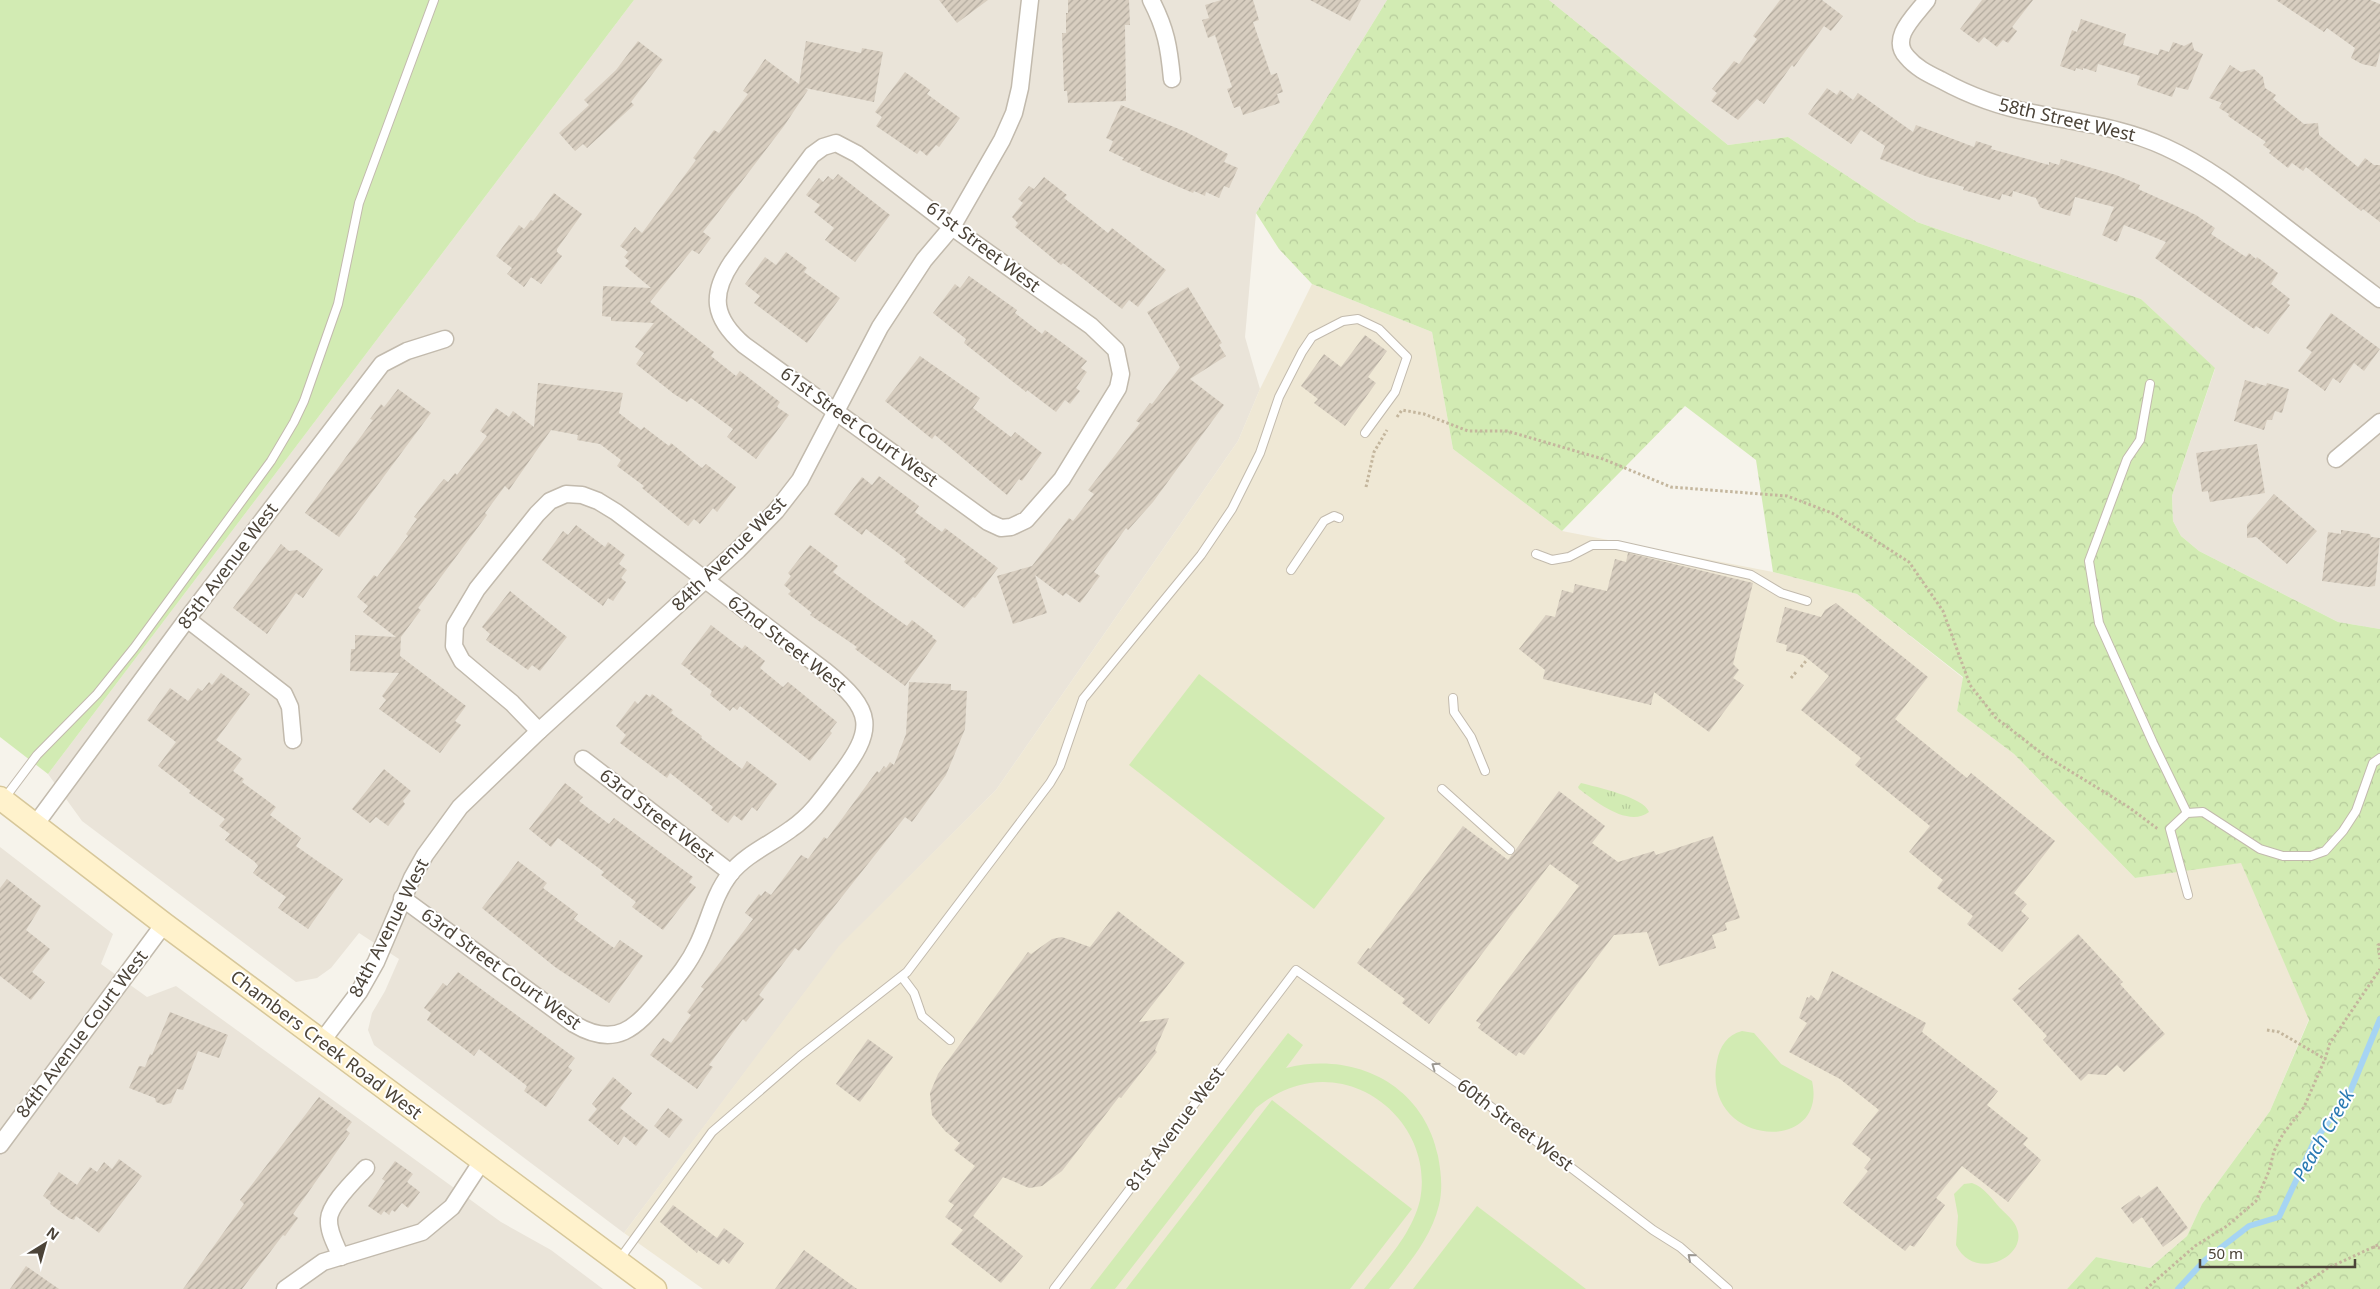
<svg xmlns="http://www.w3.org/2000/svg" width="2380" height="1289" viewBox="0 0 2380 1289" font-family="'Noto Sans',sans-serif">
	<defs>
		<pattern id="grass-tufts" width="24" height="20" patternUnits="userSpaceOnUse" patternTransform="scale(1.25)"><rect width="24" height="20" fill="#d2ebb3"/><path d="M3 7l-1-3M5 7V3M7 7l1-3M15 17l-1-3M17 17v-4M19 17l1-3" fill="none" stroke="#b6cb9b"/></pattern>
		<pattern id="forest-crowns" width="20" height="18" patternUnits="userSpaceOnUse" patternTransform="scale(1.25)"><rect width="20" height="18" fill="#d2ebb3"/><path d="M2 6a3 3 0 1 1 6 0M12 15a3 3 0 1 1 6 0" fill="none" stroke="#b6cb9b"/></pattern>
		<pattern id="building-hatch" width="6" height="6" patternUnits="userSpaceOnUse" patternTransform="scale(1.25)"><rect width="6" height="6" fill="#d8cec0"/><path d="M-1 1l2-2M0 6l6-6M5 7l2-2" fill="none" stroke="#b1a99d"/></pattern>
	</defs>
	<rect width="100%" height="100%" fill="#f6f3eb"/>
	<g fill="#eae4d9">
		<path d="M634,0H1387L1256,213L1245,337L1260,389L1238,441L996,790L839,947L624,1233L374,1045L368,1030L372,1013L385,991L399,959L359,933L331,968L317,978L296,982L82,821L48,774Z"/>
		<path d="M1549,0H2380V629L2338,622L2199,551L2181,536L2173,521L2172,496L2215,369L2141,299L1917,222L1788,137L1728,145Z"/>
		<path d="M0,847L113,934L101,964L147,997L176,986L501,1222L551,1250L603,1289H0Z"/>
	</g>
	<path fill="#efe8d5" d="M1312,284L1432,332L1453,449L1562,531L1773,572L1857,594L1963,678L1957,711L2014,754L2135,878L2241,862L2309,1019L2270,1111L2202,1204L2187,1236L2150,1268L2096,1257L2067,1289H703L624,1233L839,946L996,790L1238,441L1260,389Z"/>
	<path fill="url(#grass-tufts)" d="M1581,783C1596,787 1644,797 1649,812C1628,828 1595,801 1579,789L1578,787Z"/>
	<path fill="url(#forest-crowns)" d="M1387,0H1549L1728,145L1788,137L1917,222L2141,299L2215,368L2172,496L2173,521L2181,536L2199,551L2338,622L2380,629V1289H2067L2096,1257L2150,1268L2187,1236L2202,1204L2270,1111L2309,1020L2241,863L2135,878L2014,754L1957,711L1963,677L1857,594L1773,572L1756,460L1685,406L1562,531L1453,449L1432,332L1312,284L1279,249L1256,213Z"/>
	<g fill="#d2ebb3">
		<path d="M0,0H634L48,774L0,737Z"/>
		<path d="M1199,674L1385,818L1314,909L1129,765Z"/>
		<path d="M1742,1031L1754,1033L1781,1064L1812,1081C1829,1156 1700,1147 1717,1061C1720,1046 1727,1035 1742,1031Z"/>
		<path d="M1288,1033L1303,1045L1286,1068C1354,1051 1423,1084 1438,1156C1441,1172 1443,1189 1439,1205C1431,1238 1409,1263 1389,1289H1364C1385,1262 1412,1234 1420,1200C1433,1135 1375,1074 1310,1083C1289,1086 1272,1095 1256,1108L1115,1289H1090Z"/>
		<path d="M1272,1100L1412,1209L1350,1289H1126Z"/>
		<path d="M1972,1183C1985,1188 1991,1198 2000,1208C2006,1214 2015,1221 2017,1229C2028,1256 1975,1283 1956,1245L1958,1216L1954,1194L1964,1184Z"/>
		<path d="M1477,1206L1586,1289H1413Z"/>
	</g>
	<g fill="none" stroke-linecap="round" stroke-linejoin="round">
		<path stroke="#a6d4f3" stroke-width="6" d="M2178,1289L2205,1260L2249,1226L2279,1217L2314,1142L2350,1092L2380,1019"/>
	</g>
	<g fill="url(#building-hatch)">
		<path d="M939,0H988L957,23Z"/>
		<path d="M1068,0H1129L1130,25H1125L1126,101L1068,103L1067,91H1064L1062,33H1066V13H1068Z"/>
		<path d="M1221,0H1253L1259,20L1253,22L1271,75L1277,73L1283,92L1277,94L1280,103L1243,115L1240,106L1234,108L1227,89L1232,87L1215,35L1208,38L1202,20L1209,18L1205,5Z"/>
		<path d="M1310,0H1361L1350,21Z"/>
		<path d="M1780,0H1822L1843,16L1831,31L1824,26L1794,67L1792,65L1764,104L1757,99L1738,120L1711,101L1717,93L1712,89L1734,61L1739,64L1757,39L1753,36Z"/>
		<path d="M1982,0H2033L2012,27L2017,31L2008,43L2003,40L1997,47L1984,37L1979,43L1960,29Z"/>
		<path d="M2276,0H2370L2380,4V52L2376,67L2362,64L2351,58L2355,48L2327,28L2324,32Z"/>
		<path d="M2081,19L2126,34L2123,45L2158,55L2160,49L2169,52L2173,42L2184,46L2192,42L2194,50L2203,54L2188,90L2176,87L2172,97L2137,85L2140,76L2098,64L2096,72L2083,68V70L2076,68L2075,71L2060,66L2072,30L2077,32Z"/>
		<path d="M638,41L663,60L631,102L634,105L587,148L583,144L575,151L559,133L589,105L584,100L616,70Z"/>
		<path d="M806,41L861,53L862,48L883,52L874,102L805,88L808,90L784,126L703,232L711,238L699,254L692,250L650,302L714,352L711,356L736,376L740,371L780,402L777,407L789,415L756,459L727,437L733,429L691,398L687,402L674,394L636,364L644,353L635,347L654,323L611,321V317L602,316L603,286L651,288L625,266L629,261L624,257L628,252L620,246L635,227L642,233L696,160L693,158L714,130L719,133L748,94L743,91L765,59L799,84Z"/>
		<path d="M2230,65L2241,72L2254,69L2263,77L2265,88L2276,95L2273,99L2304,124L2318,123L2319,135L2358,167L2365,158L2374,165H2380V222L2363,209L2361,211L2306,167L2303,171L2292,163L2288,168L2269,153L2271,151L2263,145L2266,142L2228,116L2229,114L2219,108L2222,103L2209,98Z"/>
		<path d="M905,72L930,90L927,94L960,118L939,147L936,145L927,156L920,150L917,154L876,126L882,117L875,112Z"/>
		<path d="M1827,88L1837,95L1840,90L1853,100L1858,93L1913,132L1916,125L1974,147L1976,141L1992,146L1991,149L2049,165V162L2059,165L2061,159L2116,175L2140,185L2138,189L2196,215L2215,228L2211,234L2246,257L2249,253L2256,259L2257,257L2278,273L2271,284L2290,299L2287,303L2290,305L2268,334L2256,326L2254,329L2155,258L2166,242L2124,225L2117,242L2102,235L2114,207L2075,197L2070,216L2044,209L2040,207L2036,198L2013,191L2012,197L2002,194L2000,200L1963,190L1964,187L1928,177L1880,159L1885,146L1861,130L1851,144L1808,114Z"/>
		<path d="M1121,105L1186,132L1228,154L1224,162L1238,168L1229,188L1224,186L1219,198L1206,192L1205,196L1194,191L1193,193L1140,170L1141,168L1122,160L1124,158L1109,151L1113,141L1106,138Z"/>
		<path d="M838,174L890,215L855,262L825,240L834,228L814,212L820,205L806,195L819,178L823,182L828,176L833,180Z"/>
		<path d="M1044,177L1067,195L1064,198L1108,233L1112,228L1166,270L1138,307L1129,300L1122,309L1063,263L1061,265L1015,227L1018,223L1012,217L1023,203L1018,199L1029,186L1034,189Z"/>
		<path d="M554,193L582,214L557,249V252L562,256L541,284L531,277L524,287L507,274L512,268L496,256L519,225L524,229L531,220L533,221Z"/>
		<path d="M786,252L807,268L804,272L840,298L807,343L754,303L760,296L745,284L765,257L776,265Z"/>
		<path d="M969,276L1017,310L1015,313L1042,334L1045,330L1087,361L1081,368L1087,372L1076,388L1080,391L1070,404L1065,400L1056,412L1027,390L1026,392L964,343L966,339L933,313L955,284L960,288Z"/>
		<path d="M1188,287L1222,343L1219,345L1226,356L1190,379L1224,405L1153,502L1128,530L1126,528L1094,572L1100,576L1080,603L1066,593L1063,596L1035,575L1047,613L1013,624L997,576L1032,566L1069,518L1073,521L1094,494L1088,490L1140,423L1136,421L1150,403L1152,404L1180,367L1147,312Z"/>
		<path d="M2331,313L2380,349L2364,371L2354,363L2340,383L2333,378L2325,391L2298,371L2312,352L2306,348Z"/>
		<path d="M1365,335L1387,351L1368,377L1376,383L1345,426L1314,403L1318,399L1301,386L1324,354L1341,367Z"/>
		<path d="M920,356L980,398L973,408L1011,437L1015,432L1042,453L1022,481L1019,479L1007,495L935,435L932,439L885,401Z"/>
		<path d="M2245,380L2266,386L2267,383L2289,389L2282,413L2275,411L2272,420H2267L2264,430L2234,421Z"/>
		<path d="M538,383L623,393L619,413L641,430L644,427L669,446L671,443L702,468L706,464L736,487L717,512L713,508L700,524L694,519L688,526L642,488L644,486L617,466L621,460L600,444L577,440L578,435L551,430L509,490L505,486L485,513L487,515L418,608L421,610L401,637L400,656L466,706L455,721L461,725L440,753L379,709L386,700L382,696L399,673L350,671L351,649H355V635L396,637L363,612L368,606L357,597L374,575L377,577L408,536L406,534L417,519L414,517L438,486L444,479L448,482L455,473L457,475L487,436L480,431L496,408L509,417L513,411L534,427Z"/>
		<path d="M398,389L431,413L339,537L305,513L373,420L370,419L381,404L384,407Z"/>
		<path d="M2257,444L2265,493L2210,502L2208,491L2202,492L2196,453Z"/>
		<path d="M879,476L919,506L915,512L942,532L945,528L998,568L975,598L973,597L964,608L904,562L906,559L866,529L862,535L834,514L862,477L872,485Z"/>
		<path d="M2274,494L2317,531L2287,564L2256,537L2247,538V525Z"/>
		<path d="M576,525L605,547L608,542L625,555L619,564L627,570L621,578L626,582L613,601L608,598L603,606L542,560L563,531L568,535Z"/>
		<path d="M2341,530L2370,534L2371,537L2380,538L2375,586L2368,587L2322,581L2328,532L2341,534Z"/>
		<path d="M281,544L289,551L297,550L323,569L303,598L296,593L267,634L233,608Z"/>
		<path d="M810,545L838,566L833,572L873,602L907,626L912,620L933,636L932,637L937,641L905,686L855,649L857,647L810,615L812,613L788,594L791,591L784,585L791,576L788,573Z"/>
		<path d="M1628,553L1753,583L1733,664L1739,670L1733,678L1744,685L1709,732L1654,692L1651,705L1543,679L1545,670L1519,649L1546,615L1555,617L1562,590L1573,593L1575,584L1607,591L1615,559L1626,562Z"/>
		<path d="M510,591L567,637L540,671L532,665L528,670L486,640L490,634L482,627Z"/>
		<path d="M1836,603L1928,677L1895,719L1967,778L1971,773L2055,841L2014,893L2027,904L2021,911L2029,918L2002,952L1967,924L1973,916L1937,888L1943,880L1909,852L1930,826L1855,765L1861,758L1801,710L1829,676L1803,655L1786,651L1787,645L1776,642L1785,607L1821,617L1825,610Z"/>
		<path d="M711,625L742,649L745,645L765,661L760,668L783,687L788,682L837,722L830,731L832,733L810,761L740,706L737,710L733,707L730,711L710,695L712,691L690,674L692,672L681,664Z"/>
		<path d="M221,673L250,694L216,740L242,759L233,771L244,779L242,782L276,807L270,815L301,838L296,846L343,879L308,929L278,908L286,897L253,873L258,866L255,862L225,840L230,834L219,826L225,819L189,793L191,791L158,766L176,742L147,720L170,688L188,701L198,688L202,691L209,682L212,685Z"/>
		<path d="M909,682L951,684V690L967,691L965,729L946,775L912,822L905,817L799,951L795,948L759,995L764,999L746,1022L743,1019L709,1065L713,1067L697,1089L650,1055L663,1038L671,1043L691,1015L687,1012L704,989L701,987L753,919L745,913L759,894L761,896L765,891L771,895L801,855L808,859L824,837L827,839L877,771L879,773L884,766L886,768L890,762L894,765L906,734Z"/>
		<path d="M646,694L650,697L652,694L673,710L671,713L702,736L701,738L742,769L747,761L777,784L757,811L752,807L742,821L734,815L728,823L711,810L713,807L670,773L667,778L620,743L626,735L616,726L635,701L638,704Z"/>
		<path d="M384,769L411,791L403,801L405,804L388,826L376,817L370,823L352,809Z"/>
		<path d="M565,783L583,797L579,801L609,824L614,818L693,877L689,882L696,887L663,930L632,907L636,902L601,875L604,872L558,838L551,847L529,829Z"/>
		<path d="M1559,791L1605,826L1592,843L1618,862L1654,851L1656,855L1713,836L1740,918L1725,923L1727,930L1712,935L1716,948L1659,966L1647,932L1614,935L1524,1055L1519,1052L1516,1056L1478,1028L1481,1024L1476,1021L1579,886L1550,864L1429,1024L1402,1003L1405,999L1357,963L1368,948L1370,949L1463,826L1508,860Z"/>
		<path d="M518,861L547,883L543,888L578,914L574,919L614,948L620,940L643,956L609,1003L555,967L482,908Z"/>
		<path d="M7,879L41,906L26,930L50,949L32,972L45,982L31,1000L0,976V888Z"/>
		<path d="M1118,911L1185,963L1139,1022L1169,1018L1155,1050L1157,1052L1121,1098L1119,1097L1062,1171L1042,1186L1029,1188L1003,1177L973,1216L1023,1256L1001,1283L951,1244L963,1230L945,1217L954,1205L948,1201L975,1166L954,1150L960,1143L945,1131L932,1115L930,1093L938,1074L1028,952L1031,954L1052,939L1062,937L1090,947Z"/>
		<path d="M2078,934L2123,982L2120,984L2165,1034L2124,1072L2117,1065L2106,1075L2088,1074L2081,1081L2043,1040L2047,1036L2012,999L2021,991L2018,989Z"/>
		<path d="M1832,971L1926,1023L1922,1032L1998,1091L1987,1105L2028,1138L2023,1144L2041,1160L2008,1202L1962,1166L1936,1198L1945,1205L1914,1247L1910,1245L1905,1251L1843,1203L1868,1171L1864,1168L1871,1159L1852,1144L1879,1110L1840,1079L1789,1052L1807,1023L1799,1018L1807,997L1809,998L1811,995L1818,1001Z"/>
		<path d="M458,972L575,1058L568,1067L572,1070L546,1107L524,1091L527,1086L479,1049L474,1056L427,1020L431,1013L424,1008L443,983L447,986Z"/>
		<path d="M170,1012L228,1035L219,1058L198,1051L183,1090L177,1089L171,1103L164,1105L156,1102L155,1098L129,1088L139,1066L145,1067L150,1054L152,1055Z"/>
		<path d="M868,1039L893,1057L860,1102L836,1084Z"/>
		<path d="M613,1077L632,1093L620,1108L648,1130L636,1146L624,1136L618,1145L588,1120L597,1109L592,1104Z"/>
		<path d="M319,1097L352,1122L346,1130L350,1133L293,1214L298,1218L285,1236L283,1235L242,1289H183L244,1204L240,1200Z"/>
		<path d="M668,1108L683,1120L669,1138L654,1126Z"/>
		<path d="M119,1159L142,1176L99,1233L76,1216L74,1220L69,1218L50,1204L51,1202L43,1196L59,1172L77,1185L90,1167L97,1172L104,1162L112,1169Z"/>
		<path d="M395,1161L413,1174L407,1182L420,1192L408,1208L402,1203L395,1212L392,1210L389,1215L384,1211L381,1215L368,1206L385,1181L382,1179Z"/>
		<path d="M2157,1186L2188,1228L2163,1247L2142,1217L2133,1224L2121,1208L2139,1195L2141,1198Z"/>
		<path d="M673,1205L717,1238L724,1228L744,1243L729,1264L723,1259L719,1265L698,1250L697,1253L660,1222Z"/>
		<path d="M804,1250L857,1289H775Z"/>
		<path d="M26,1266L59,1289H10Z"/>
	</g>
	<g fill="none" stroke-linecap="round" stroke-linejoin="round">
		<g stroke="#c2baad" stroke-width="10">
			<g id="lane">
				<path d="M2150,384L2140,440L2127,459L2089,561L2099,623L2153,743L2187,813"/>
				<path d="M1536,554L1552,560L1569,557L1592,545H1617L1751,575L1781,593L1807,601"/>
				<path d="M1291,570L1324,521L1334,516L1339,518"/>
				<path d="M1453,698L1454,712L1471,737L1485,771"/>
				<path d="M1442,789L1510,850"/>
				<path d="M4,799L37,755L97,694L134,648L271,461L294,422L304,401L338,304L359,203L434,0"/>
				<path d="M2188,895L2170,829L2187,813L2203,812L2260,849L2283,856H2311L2325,851L2343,831L2356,811L2373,763L2380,758"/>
				<path d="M902,977L914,993L922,1016L950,1040"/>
				<path d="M619,1260L712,1132L800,1056L907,972L1050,783L1060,766L1083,699L1201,555L1232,509L1260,453L1279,397L1302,352L1312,337L1343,321L1358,319L1379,329L1407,357L1395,392L1365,433"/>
				<path d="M1054,1289L1296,970L1486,1103L1653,1230L1680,1247L1728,1289"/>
			</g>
		</g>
		<g stroke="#c2baad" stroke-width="19">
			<g id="street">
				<path d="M1151,0C1166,29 1169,47 1172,79"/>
				<path d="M1927,0C1915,16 1889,38 1907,57C1916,68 1929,74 1941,80C1970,96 2001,107 2033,113C2079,123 2122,127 2165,147C2205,165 2240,192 2275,219C2310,246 2345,273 2380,299"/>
				<path d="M836,143L857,154L952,227L1091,326L1116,350L1121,374L1118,388L1062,479L1026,520L1011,527L1001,528L988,522L744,345C713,318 710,295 732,262L812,155L823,147Z"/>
				<path d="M2336,459L2380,422"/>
				<path d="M187,619L284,694L290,707L293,740"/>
				<path d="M583,759L731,873"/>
				<path d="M35,825L187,619L382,364L407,351L445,339"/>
				<path d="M402,898L574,1024C616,1049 636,1028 662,996C675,980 688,965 697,946C709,922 713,896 730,874C746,854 771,844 791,829C810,816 823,798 837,779C876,729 875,711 824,670L616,512L598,501L582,495L566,494L550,501L537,514L477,589L455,626L454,646L462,661L512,703L539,731"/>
				<path d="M322,1041L359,992L376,962L412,878L425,855L460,807L539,731L738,550L776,511L800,480L880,327L924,260L952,227L1002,140L1014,113L1020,88L1030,0"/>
				<path d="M0,1145L164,924"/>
				<path d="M341,1257C336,1245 328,1232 329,1219C330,1203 355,1180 366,1168"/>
				<path d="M285,1289L323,1262L422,1232L452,1207L482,1161"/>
			</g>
		</g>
		<g stroke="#d7c79a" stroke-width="25">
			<path id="secondary" d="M0,798L164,924L655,1289"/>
		</g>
		<g stroke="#c4b69d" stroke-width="3" stroke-dasharray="2.5 2.5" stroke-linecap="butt">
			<path d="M1397,417L1402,410L1424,414L1468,431H1507L1603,459L1671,487L1787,496L1832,513L1909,562L1943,611L1970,685L1996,718L2044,755L2127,806L2158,829"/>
			<path d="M1366,487L1374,452L1387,430"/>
			<path d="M1801,667L1806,661"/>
			<path d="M1791,678L1797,671"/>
			<path d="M2380,944L2378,945L2380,959"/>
			<path d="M2267,1030L2279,1032L2325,1059L2330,1043L2380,969"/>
			<path d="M2373,1247L2380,1248"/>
			<path d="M2146,1289L2195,1246L2227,1226L2256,1201L2269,1171L2274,1151L2283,1134L2304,1107L2325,1059"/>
			<path d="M2297,1289L2328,1268L2380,1244"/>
		</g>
		<use href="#lane" stroke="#fff" stroke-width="8"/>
		<use href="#street" stroke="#fff" stroke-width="16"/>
		<use href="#secondary" stroke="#fff2cc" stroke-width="22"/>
	</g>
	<defs><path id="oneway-chevron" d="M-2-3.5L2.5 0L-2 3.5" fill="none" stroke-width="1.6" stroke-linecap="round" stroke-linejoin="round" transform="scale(1.25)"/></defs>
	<g stroke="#9c9892">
		<use href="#oneway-chevron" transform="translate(1435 1066) rotate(-145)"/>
		<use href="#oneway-chevron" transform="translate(1691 1257) rotate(-139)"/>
	</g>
	<g text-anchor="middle" stroke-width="4" stroke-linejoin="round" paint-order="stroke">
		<g font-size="18" fill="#4b4338" stroke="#fff">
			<text transform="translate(2067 120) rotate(13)" y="6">58th Street West</text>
			<text transform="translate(983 247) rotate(37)" y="6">61st Street West</text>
			<text transform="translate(859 427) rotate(36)" y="6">61st Street Court West</text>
			<text transform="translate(729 554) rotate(-45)" y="6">84th Avenue West</text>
			<text transform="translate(228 566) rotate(-53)" y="6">85th Avenue West</text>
			<text transform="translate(787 644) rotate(38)" y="6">62nd Street West</text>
			<text transform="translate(657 816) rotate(38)" y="6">63rd Street West</text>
			<text transform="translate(389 928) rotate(-63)" y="6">84th Avenue West</text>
			<text transform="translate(501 969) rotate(36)" y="6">63rd Street Court West</text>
			<text transform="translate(82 1034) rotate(-53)" y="6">84th Avenue Court West</text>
			<text transform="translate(326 1045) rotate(37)" y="6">Chambers Creek Road West</text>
			<text transform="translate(1515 1125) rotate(37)" y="6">60th Street West</text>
			<text transform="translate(1175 1129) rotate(-53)" y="6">81st Avenue West</text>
		</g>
		<g font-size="19" font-style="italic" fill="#2b7ab3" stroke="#fff">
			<text transform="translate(2323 1135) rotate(-60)" y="7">Peach Creek</text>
		</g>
	</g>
	<g transform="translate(45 1244) rotate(37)" stroke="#ffffff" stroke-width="4" paint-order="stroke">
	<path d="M0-4L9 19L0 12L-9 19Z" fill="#4b4338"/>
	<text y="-8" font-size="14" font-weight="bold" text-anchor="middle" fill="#4b4338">N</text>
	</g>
	<path d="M2200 1259v8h155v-8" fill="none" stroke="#4b4338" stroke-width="2.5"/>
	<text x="2208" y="1259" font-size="15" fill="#4b4338" stroke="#ffffff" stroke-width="4" paint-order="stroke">50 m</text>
</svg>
